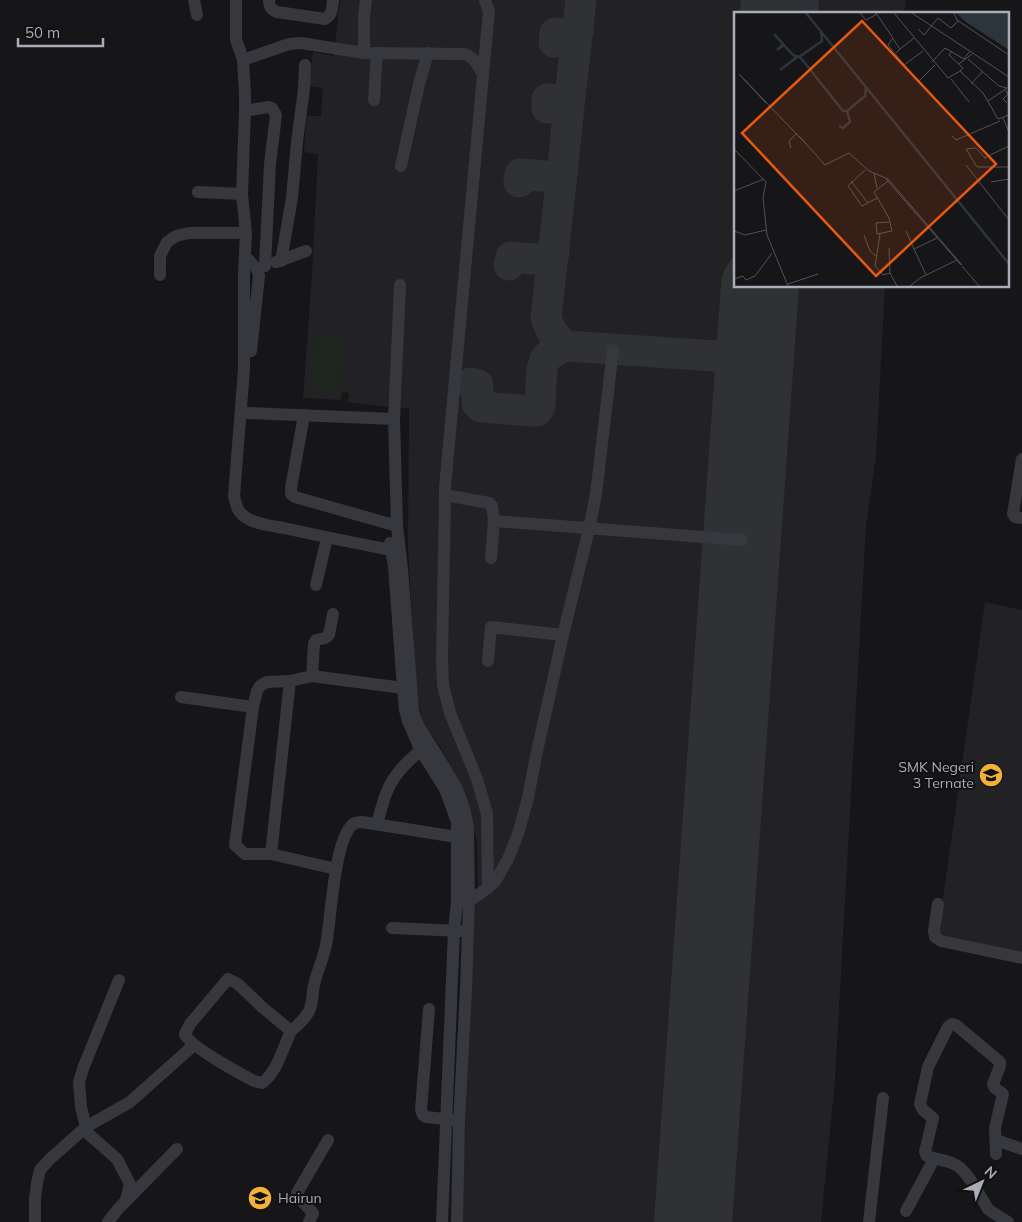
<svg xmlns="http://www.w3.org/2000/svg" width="1022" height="1222" viewBox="0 0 1022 1222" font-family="Mulish,sans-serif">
	<rect width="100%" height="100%" fill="#161618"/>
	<g fill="#222225">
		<path d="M340,0H906L904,14H736V286H885L876,455L866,526L835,1079L821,1222H461L475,908L478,895L477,842L470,814L462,787L439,745L424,724L417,699L415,671L408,546L409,408H394L347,402L349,393L342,392L341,400L303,398L312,275L318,154L304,152L307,116H321L323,88L309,86L313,52L334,56Z"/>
		<path d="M985,602L1022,610V959L937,940Z"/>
	</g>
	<path fill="#1e261f" d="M316,335L344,338L339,394L311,391Z"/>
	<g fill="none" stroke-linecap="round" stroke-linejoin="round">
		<g stroke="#303135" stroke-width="31">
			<path d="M581,0L570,96L561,184L546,317C550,331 555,339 567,346L715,356L729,352L741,346L757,320"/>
			<path d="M554,42L555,33L571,35L578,32"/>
			<path d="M547,108V99L564,100L570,96"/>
			<path d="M519,182L520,174L555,177L563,170"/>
			<path d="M509,265L511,257L546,260L550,258L554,253"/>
			<path d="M715,356C736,362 745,374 752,393"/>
			<path d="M470,383L478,385L477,403L481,407L532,411H537L540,406C541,394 540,366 546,358C551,352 559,349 567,346"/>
		</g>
		<g stroke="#303135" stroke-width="78">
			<path d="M779,14L780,0"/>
			<path d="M693,1222L760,286"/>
		</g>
		<g stroke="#37383d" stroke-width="12">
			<path d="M194,0L197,15"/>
			<path d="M236,0V39L243,60L245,95V111L242,194L246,233L244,272V369L234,496C236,504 237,511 244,516C253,524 272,526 284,528C320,536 355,543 391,550H398"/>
			<path d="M269,0C269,6 271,10 277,12L325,19C333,15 332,7 333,0"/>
			<path d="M364,53V16L366,0"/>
			<path d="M243,60L289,44L301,43L364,53L465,54C475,58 478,65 483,75L445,487V495L489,503L492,506L494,521L742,540"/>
			<path d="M483,74L489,12L485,0"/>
			<path d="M374,100L377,53"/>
			<path d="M245,111L268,107L272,108L276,115L270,164L265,266"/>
			<path d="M401,166L419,84L428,53"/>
			<path d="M198,192L242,194"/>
			<path d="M245,256L257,269L259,276L251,351"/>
			<path d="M281,261L292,198L297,142L304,89L305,65"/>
			<path d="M276,262L306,251"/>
			<path d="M160,275V256L167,242L176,236L189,233H246"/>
			<path d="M248,413L394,419L397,526L402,569L413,711L419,727L440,760L457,789L464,808L468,828L469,901L466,990L459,1124L457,1222"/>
			<path d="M304,415L291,488V494L295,497L397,526"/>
			<path d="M394,419L400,285"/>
			<path d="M1022,459L1013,514L1015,517L1022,518"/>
			<path d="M445,495L442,659L443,685L450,713L477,779L487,814L488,888"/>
			<path d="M390,543L394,566L403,688L405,710L408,721L421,751L445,789L457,822V902L454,930L442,1222"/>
			<path d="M491,558L494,521"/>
			<path d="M316,585L327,538"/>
			<path d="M488,661L491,627L563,635"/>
			<path d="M312,676L314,644L316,640L325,638L329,635L333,614"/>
			<path d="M181,697L253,707"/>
			<path d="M377,824C380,814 382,804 386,794C393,774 410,758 427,746"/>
			<path d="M271,854L290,681"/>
			<path d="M336,869L271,854H245L235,845L253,707L257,691L260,686L267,682L290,681L312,676L403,688"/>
			<path d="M461,902L469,901L478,895L488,888L496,880L508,859L518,834L528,798L536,756L563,635L589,529L596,494L613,350"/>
			<path d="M938,904L934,931L935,937L941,941L1022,958"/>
			<path d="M392,928L462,931"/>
			<path d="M429,1009L421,1110L423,1115L426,1117L454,1120"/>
			<path d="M291,1031L262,1007L238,984L228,979L190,1024L185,1034C190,1047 239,1073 254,1081L262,1083C277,1072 283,1048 291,1031C297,1026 305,1019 309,1011C313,1004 312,994 314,985C317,972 323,959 326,945C331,922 334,833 355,823C357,822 360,822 362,822L463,838"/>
			<path d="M86,1127L81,1107L79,1082L84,1066L119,980"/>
			<path d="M84,1130L117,1159L130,1184L126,1200"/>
			<path d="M996,1140L1022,1149"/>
			<path d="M996,1154L995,1128L1003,1094L995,1088L993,1084L1000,1066V1062L956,1025L952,1024L948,1027L928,1067L920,1104L923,1110L933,1118L925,1152L927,1156C935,1159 946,1160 954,1164C967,1169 980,1196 988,1209L992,1212L1008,1222"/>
			<path d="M906,1211L934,1159"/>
			<path d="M35,1222V1198L37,1183L40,1170L50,1159L86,1127L130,1102L194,1045"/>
			<path d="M108,1222L119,1208L177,1149"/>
			<path d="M309,1222L313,1213L298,1197L297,1193L328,1140"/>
			<path d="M869,1222L883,1098"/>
		</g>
	</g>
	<defs>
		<g id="school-disc" transform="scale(1.25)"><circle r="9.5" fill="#f2b134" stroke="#111113"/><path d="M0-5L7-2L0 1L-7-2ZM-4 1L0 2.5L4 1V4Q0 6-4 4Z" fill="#111"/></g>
		<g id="university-disc" transform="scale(1.25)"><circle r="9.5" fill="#f2b134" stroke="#111113"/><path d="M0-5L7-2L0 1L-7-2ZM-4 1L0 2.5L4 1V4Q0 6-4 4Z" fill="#111"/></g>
	</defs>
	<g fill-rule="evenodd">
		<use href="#school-disc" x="991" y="775"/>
		<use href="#university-disc" x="260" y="1198"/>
	</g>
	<g text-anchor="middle" stroke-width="4" stroke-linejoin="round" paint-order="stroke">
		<g font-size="14" fill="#a8adb8" stroke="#111113" text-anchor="end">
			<text x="974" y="772">SMK Negeri<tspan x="974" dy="16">3 Ternate</tspan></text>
			<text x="278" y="1203" text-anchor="start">Hairun</text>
		</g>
	</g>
	<g transform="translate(734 12)">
		<rect width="275" height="275" fill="#161618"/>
		<path d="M222,1H275V38L232,10Z" fill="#2c353c"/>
		<path fill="none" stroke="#2c353c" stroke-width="2.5" d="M72,1L275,252M40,22L59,43L65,45L88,29L87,19M50,32L43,38L50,33M66,45L109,99H113L131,84L132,75M46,58L63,45M105,114L109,116L116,110L113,99"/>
		<path fill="none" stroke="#505258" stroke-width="1" d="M126,1L132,8L143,2M142,1L159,26L154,33L184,70L201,53M160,1L214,66L226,59L249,81L264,107L275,103M178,1L275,65M220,1L223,8L275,43M184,17L190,23L204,6L217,16L224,9M159,27L166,37L162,41M166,37L180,26M0,39V54M218,39L215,43L229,56L226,59M234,47L265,74L273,76L254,89M198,50L211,36L230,47L235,40M225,52L238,42M170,53L189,39M5,62L73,133M5,62L32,91M217,67L235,90M237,72L249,59M271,78L274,82L269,87L273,91M269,106L275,120M65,124L91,153L115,141L135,159L154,167L228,253M218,124L222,128L266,109M57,136L55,129L63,121M0,137L32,170L29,186L33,223L54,274M250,146L275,134M252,147L242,136L232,137L243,155H275M232,153L275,208M131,158L114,174L128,194L143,186M140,161L143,176M152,167L227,253M117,169L134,191M154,169L140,180L155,206L158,219L143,222L142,211L155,210M257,170L275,167M0,179L30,167M0,219L11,223L32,218M172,219L180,237M146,222L141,254L149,263L156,261M130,223L136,239L142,244M155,236L156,261L163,274M228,254L245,274M192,263L180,237L203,226M0,267L9,264L12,268L21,264L38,241M54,272L84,262M176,274L186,266L223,248"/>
		<path fill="#e8590c" fill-opacity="0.15" stroke="#e8590c" stroke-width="2.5" d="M128,9L262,152L142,264L8,121Z"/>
		<rect width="275" height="275" fill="none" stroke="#a8adb8" stroke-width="2.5"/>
	</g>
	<g transform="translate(982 1182) rotate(43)" stroke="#111113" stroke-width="4" paint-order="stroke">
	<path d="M0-4L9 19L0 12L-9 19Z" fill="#a8adb8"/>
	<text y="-8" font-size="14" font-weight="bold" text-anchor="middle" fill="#a8adb8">N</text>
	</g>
	<path d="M18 38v8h85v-8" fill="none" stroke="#a8adb8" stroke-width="2.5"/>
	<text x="25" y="38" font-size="15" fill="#a8adb8" stroke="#111113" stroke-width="4" paint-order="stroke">50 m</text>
</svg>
